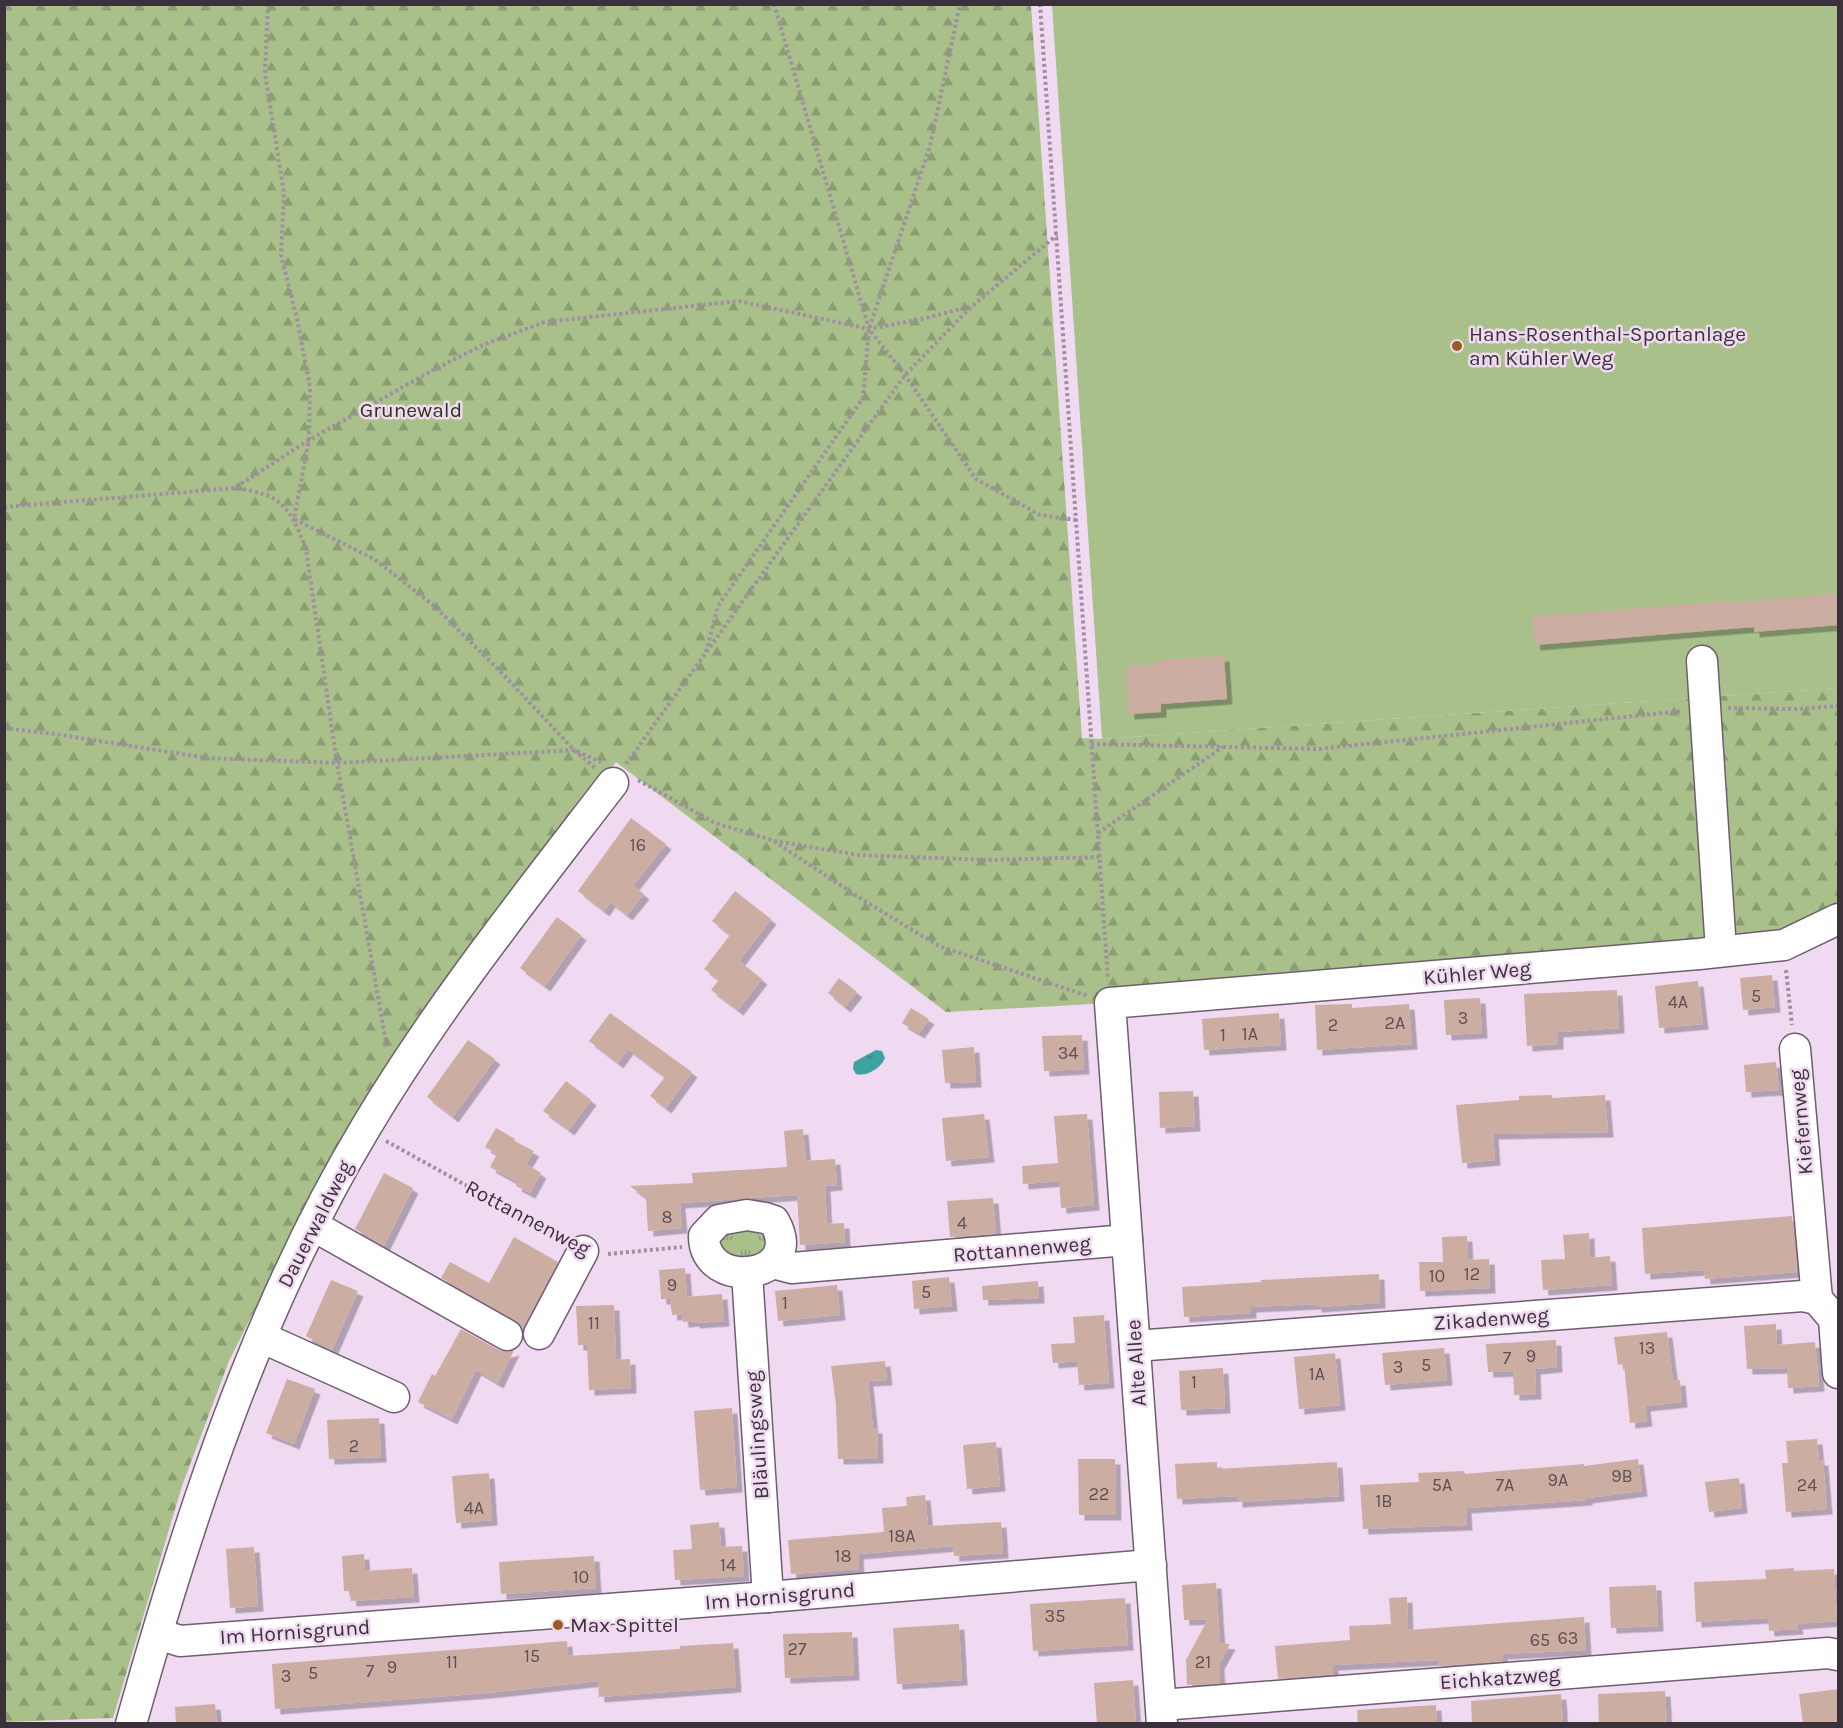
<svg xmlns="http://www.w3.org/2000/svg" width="1843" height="1728" viewBox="0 0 1843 1728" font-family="Karla,sans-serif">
	<defs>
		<pattern id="grass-tufts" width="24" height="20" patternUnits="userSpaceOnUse" patternTransform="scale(1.5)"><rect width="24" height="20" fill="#a9c08b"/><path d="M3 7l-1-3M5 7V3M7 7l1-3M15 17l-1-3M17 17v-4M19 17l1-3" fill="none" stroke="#8b9d73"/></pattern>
		<pattern id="forest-firs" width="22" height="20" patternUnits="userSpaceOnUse" patternTransform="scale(1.5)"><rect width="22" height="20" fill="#a9c08b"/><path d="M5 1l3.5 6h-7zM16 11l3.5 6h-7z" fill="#8b9d73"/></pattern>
		<pattern id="water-ripples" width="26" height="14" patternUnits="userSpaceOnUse" patternTransform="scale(1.5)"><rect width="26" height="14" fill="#3ea1a2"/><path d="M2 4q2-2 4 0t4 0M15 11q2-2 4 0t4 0" fill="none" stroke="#358485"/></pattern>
		<filter id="shadow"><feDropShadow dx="5.5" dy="5.5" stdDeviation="0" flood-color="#0004"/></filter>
	</defs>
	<rect width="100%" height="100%" fill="#f0daf1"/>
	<path fill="url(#grass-tufts)" d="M757,1229L765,1234L768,1253L728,1264L715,1239L725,1231Z"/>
	<path fill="url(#forest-firs)" d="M4,5H1031L1082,738L1102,739L1838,688V919L1784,945L1110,1003L946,1012L616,762L367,1098L300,1219L229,1361L182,1486L113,1718L5,1722Z"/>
	<path fill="#a9c08b" d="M1052,5H1838V688L1102,739Z"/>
	<path fill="url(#water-ripples)" d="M876,1050L882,1051L885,1058C881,1068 867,1077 856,1074L853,1069L854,1062Z"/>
	<g fill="#cbada2" filter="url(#shadow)">
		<path d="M1839,593V625L1754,632V627L1535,645L1532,617L1728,601L1729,603Z"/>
		<path d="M1224,656L1227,699L1161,704V712L1129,714L1126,666L1158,664V660Z"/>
		<path d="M631,818L666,844L633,886L644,894L627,915L610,902L604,911L578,891Z"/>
		<path d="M735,891L771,919L739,961L762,979L738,1010L711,990L719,980L704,969L730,935L712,921Z"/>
		<path d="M557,917L581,935L545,986L520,968Z"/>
		<path d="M1772,975L1775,1007L1743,1010L1740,978Z"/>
		<path d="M839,978L857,992L845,1007L828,993Z"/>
		<path d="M1698,981L1703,1024L1659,1028L1655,986Z"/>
		<path d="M1617,990L1619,1028L1558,1032V1044L1527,1046L1524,994Z"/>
		<path d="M1480,998L1482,1033L1446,1035L1444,1000Z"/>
		<path d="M1352,1004V1008L1409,1004L1412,1044L1317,1050L1315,1005Z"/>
		<path d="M911,1008L929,1019L919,1033L902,1023Z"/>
		<path d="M610,1013L692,1072L666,1108L650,1096L665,1077L628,1049L618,1063L589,1041Z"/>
		<path d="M1279,1013L1281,1045L1204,1050L1202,1019Z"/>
		<path d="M1082,1035L1084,1069L1044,1071L1042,1036Z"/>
		<path d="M468,1040L495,1059L453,1117L427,1097Z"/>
		<path d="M974,1047L976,1082L945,1083L942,1050Z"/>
		<path d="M1776,1062L1779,1090L1746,1092L1744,1065Z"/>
		<path d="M566,1081L591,1100L569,1130L543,1111Z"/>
		<path d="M1193,1091L1195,1126L1160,1128L1159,1092Z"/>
		<path d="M1552,1095V1098L1605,1095L1608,1132L1493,1134L1495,1160L1462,1163L1456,1105L1519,1100V1096Z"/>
		<path d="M984,1114L989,1157L946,1161L942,1118Z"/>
		<path d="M1087,1114L1094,1205L1061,1208L1059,1181L1023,1184L1022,1166L1058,1163L1054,1116Z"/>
		<path d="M496,1128L515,1139L514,1141L534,1151L526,1164L541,1173L530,1193L516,1186L517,1182L490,1167L497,1154L485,1147Z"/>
		<path d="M803,1129L806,1161L835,1159L837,1185L825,1186L827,1224L844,1223L845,1242L800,1245L797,1195L680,1203L682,1228L648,1231L646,1198L630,1186L693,1183L692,1173L787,1167L784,1131Z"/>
		<path d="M384,1173L413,1188L384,1246L355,1229Z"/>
		<path d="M993,1198L996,1234L950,1237L947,1201Z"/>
		<path d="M1792,1216L1797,1272L1705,1279L1704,1270L1645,1274L1642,1228Z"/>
		<path d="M1589,1233L1590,1258L1610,1256L1612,1285L1543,1290L1541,1260L1565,1259L1563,1235Z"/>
		<path d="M1467,1236L1468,1260L1489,1259L1490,1288L1420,1291L1419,1262H1443L1442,1237Z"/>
		<path d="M514,1237L558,1262L523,1330L515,1320L441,1278L450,1262L489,1283Z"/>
		<path d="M685,1268L687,1297L722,1294L724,1321L694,1323V1321L683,1322L682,1314L672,1315L670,1299H661L659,1270Z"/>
		<path d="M1379,1274L1380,1303L1316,1307V1304L1251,1307V1313L1184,1317L1182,1287L1261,1282V1280Z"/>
		<path d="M949,1277L952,1306L914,1309L912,1281Z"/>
		<path d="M331,1280L358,1291L332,1350L306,1336Z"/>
		<path d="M1038,1281L1039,1298L983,1300L982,1286Z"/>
		<path d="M837,1285L840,1315L778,1321L775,1291Z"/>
		<path d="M614,1305L616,1360L630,1359L631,1388L589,1390L587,1345H578L576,1306Z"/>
		<path d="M1104,1315L1109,1383L1079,1385L1077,1361L1053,1363L1051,1344L1075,1343L1073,1317Z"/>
		<path d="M1776,1324L1777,1345L1815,1342L1819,1386L1788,1388L1787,1368L1747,1369L1744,1326Z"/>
		<path d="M461,1329L499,1350L507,1352L514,1350L498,1383L476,1370L452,1419L418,1402L432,1374L435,1376Z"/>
		<path d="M1667,1332L1673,1381L1680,1380L1682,1402L1645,1406L1647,1421L1630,1423L1624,1364L1618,1365L1614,1337Z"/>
		<path d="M1556,1340L1557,1367L1535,1369L1536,1394L1514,1395L1513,1371L1488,1372L1486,1344Z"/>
		<path d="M1444,1348L1447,1380L1385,1385L1382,1353Z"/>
		<path d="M1335,1353L1340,1405L1299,1409L1294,1357Z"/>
		<path d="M885,1361L887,1380L868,1381L873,1428H877L878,1458L838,1459L836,1405L831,1366Z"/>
		<path d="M1223,1368L1225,1408L1181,1410L1179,1371Z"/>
		<path d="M287,1379L315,1389L294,1444L266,1433Z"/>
		<path d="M732,1408L737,1487L700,1490L694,1411Z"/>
		<path d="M379,1418L381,1457L329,1459L327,1420Z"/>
		<path d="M1817,1439L1819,1460H1823L1827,1509L1786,1512L1782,1463H1788L1786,1441Z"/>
		<path d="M996,1442L1000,1486L967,1489L963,1445Z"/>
		<path d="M1078,1459H1115L1116,1515H1079Z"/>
		<path d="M1638,1459L1642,1491L1587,1498V1500L1466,1508L1467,1525L1363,1529L1360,1485L1419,1482L1418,1473L1464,1471L1465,1474L1584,1464V1466Z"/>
		<path d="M1217,1462V1469L1337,1462L1339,1496L1237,1502V1496L1177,1499L1175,1464Z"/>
		<path d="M489,1473L492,1520L456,1523L452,1476Z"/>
		<path d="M1739,1478L1742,1508L1709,1512L1705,1482Z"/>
		<path d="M925,1495L928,1526L1001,1522L1003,1553L954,1556L953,1546L858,1554L859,1569L791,1574L788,1540L884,1532L882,1508L907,1506L906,1497Z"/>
		<path d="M719,1522L721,1547L742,1546L744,1576L675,1580L673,1550L692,1549L690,1525Z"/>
		<path d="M254,1547L258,1606L230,1608L226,1549Z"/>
		<path d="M364,1554L365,1571L412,1568L414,1597L351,1601L350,1591H344L342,1556Z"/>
		<path d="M594,1556L596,1588L501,1594L499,1562Z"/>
		<path d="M1794,1568V1571L1834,1569L1837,1621L1797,1624L1798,1629L1769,1631L1768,1618L1696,1622L1694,1582L1766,1579L1765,1570Z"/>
		<path d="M1216,1583L1220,1643L1230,1644L1219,1664L1220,1683L1187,1685L1186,1660L1208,1619L1184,1620L1182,1585Z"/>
		<path d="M1656,1585L1658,1626L1611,1628L1609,1587Z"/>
		<path d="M1407,1597L1408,1630L1584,1617L1586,1650L1502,1654L1503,1661L1439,1666L1438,1660L1333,1665V1674L1278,1679L1275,1646L1350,1640L1349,1626L1391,1624L1389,1598Z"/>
		<path d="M1125,1598L1128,1645L1033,1651L1030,1604Z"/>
		<path d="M959,1624L962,1680L897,1684L893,1628Z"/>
		<path d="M852,1632L854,1675L785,1678L783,1634Z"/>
		<path d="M567,1641L568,1656L680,1649V1646L733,1643L736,1687L599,1697L598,1681L487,1693L275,1709L272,1664Z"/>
		<path d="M1133,1680L1136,1724H1097L1094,1683Z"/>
		<path d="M1839,1689V1724H1803L1799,1694Z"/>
		<path d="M1665,1691L1667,1724H1599L1598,1694Z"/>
		<path d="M1561,1694L1563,1724H1472L1471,1701Z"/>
		<path d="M215,1704L217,1724H176L175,1707Z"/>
		<path d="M1436,1705L1437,1724H1358L1357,1710Z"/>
	</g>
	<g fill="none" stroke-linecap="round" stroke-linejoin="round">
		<g stroke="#705d71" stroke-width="33">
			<g id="minor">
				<path d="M1702,661L1721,950"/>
				<path d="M1795,1049L1817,1299"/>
				<path d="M747,1215L765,1218L774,1221C808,1280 703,1292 704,1236L719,1220Z"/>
				<path d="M312,1225L507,1335"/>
				<path d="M773,1263L792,1268L1127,1240"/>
				<path d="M747,1273L768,1597"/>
				<path d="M1834,1319L1838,1373"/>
				<path d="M539,1334L583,1251"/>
				<path d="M261,1337L394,1397"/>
				<path d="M1135,1346L1803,1296L1817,1299L1834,1319L1838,1318"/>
				<path d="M158,1634L180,1641L768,1597L1151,1565"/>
				<path d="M1161,1705L1828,1653L1838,1655"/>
				<path d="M131,1724C188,1520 257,1308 366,1127C438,1006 527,895 613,783"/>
				<path d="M1162,1724L1110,1003L1699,954L1784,945L1838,919"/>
			</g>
		</g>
		<g stroke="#9f8f9f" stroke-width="4" stroke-dasharray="3 3" stroke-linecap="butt">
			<path d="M268,4L265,74L284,193L281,255L297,319L310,387L309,440L294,519L374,559L432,604L499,670L574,750L595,768"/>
			<path d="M774,4L869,329L905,375L976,479L1040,515L1076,520"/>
			<path d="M1040,4L1108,980"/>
			<path d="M236,487L309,440L433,370L485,344L545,322L739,301L869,329L922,319L969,307"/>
			<path d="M4,507L235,488C282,494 290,507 306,549L337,763L387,1048"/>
			<path d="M706,652L718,606L863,398L869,329L930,146L960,4"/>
			<path d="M1728,708L1798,709L1838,706"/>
			<path d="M4,728L55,734L207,758L337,763L574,750L601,762"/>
			<path d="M1091,744L1319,749L1682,711"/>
			<path d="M626,764L905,375L971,307L1057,235"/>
			<path d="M638,780L715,823L772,840L863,900L939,946L1088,996"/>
			<path d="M1098,833L1223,747"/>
			<path d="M774,841L858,855L988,860L1099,857"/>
			<path d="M1786,970L1792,1025"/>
			<path d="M386,1141L563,1239"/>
			<path d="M608,1254L682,1247"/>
		</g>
		<use href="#minor" stroke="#fff" stroke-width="30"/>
	</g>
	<g fill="#9a5c22" stroke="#f0daf1" stroke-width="2">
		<circle cx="1457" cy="346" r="6"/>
		<circle cx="558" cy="1625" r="6"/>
	</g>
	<g text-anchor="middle" stroke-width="5" stroke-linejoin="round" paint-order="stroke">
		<g font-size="18" fill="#5e5054">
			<text x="638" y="851">16</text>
			<text x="1756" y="1002">5</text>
			<text x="1678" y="1008">4A</text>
			<text x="1463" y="1024">3</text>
			<text x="1395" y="1029">2A</text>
			<text x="1333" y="1031">2</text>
			<text x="1250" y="1040">1A</text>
			<text x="1223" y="1041">1</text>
			<text x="1068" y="1059">34</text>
			<text x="667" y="1223">8</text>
			<text x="962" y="1229">4</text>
			<text x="1472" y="1280">12</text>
			<text x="1437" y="1282">10</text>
			<text x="672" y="1291">9</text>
			<text x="926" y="1298">5</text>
			<text x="785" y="1309">1</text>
			<text x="594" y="1329">11</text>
			<text x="1647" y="1354">13</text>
			<text x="1531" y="1362">9</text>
			<text x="1507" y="1364">7</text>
			<text x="1426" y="1371">5</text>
			<text x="1398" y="1373">3</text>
			<text x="1317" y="1380">1A</text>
			<text x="1194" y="1388">1</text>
			<text x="354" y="1452">2</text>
			<text x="1622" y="1482">9B</text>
			<text x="1558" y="1486">9A</text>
			<text x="1442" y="1491">5A</text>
			<text x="1505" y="1491">7A</text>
			<text x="1807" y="1491">24</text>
			<text x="1099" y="1500">22</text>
			<text x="1384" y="1507">1B</text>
			<text x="474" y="1514">4A</text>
			<text x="902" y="1542">18A</text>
			<text x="843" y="1562">18</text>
			<text x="728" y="1571">14</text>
			<text x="581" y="1583">10</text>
			<text x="1055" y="1622">35</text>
			<text x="1568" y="1644">63</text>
			<text x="1540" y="1646">65</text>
			<text x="797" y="1655">27</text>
			<text x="532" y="1662">15</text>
			<text x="452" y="1668">11</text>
			<text x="1203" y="1668">21</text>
			<text x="392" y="1673">9</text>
			<text x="370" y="1677">7</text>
			<text x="313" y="1679">5</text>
			<text x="286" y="1682">3</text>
		</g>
		<g font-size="21" fill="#3a313a" stroke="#f0daf1" text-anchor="start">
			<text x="1469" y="341">Hans-Rosenthal-Sportanlage<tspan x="1469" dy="24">am Kühler Weg</tspan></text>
			<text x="570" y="1632">Max Spittel</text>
		</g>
		<g font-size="21" fill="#2a3715" stroke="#f0daf1">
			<text x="411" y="417">Grunewald</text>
		</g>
		<g font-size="21" fill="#3a313a" stroke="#f0daf1">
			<text transform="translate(1477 973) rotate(-5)" y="7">Kühler Weg</text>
			<text transform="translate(1801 1122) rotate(-95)" y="7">Kiefernweg</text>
			<text transform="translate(528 1218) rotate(28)" y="7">Rottannenweg</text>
			<text transform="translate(315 1224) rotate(-63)" y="7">Dauerwaldweg</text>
			<text transform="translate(1022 1249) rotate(-5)" y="7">Rottannenweg</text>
			<text transform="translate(1491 1319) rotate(-4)" y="7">Zikadenweg</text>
			<text transform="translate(1136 1363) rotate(-94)" y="7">Alte Allee</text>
			<text transform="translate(757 1435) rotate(-94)" y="7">Bläulingsweg</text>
			<text transform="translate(780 1596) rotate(-5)" y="7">Im Hornisgrund</text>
			<text transform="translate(295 1632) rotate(-4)" y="7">Im Hornisgrund</text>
			<text transform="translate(1500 1678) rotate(-4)" y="7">Eichkatzweg</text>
		</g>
	</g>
	<rect width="1843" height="1728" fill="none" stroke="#3a313a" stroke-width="12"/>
</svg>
